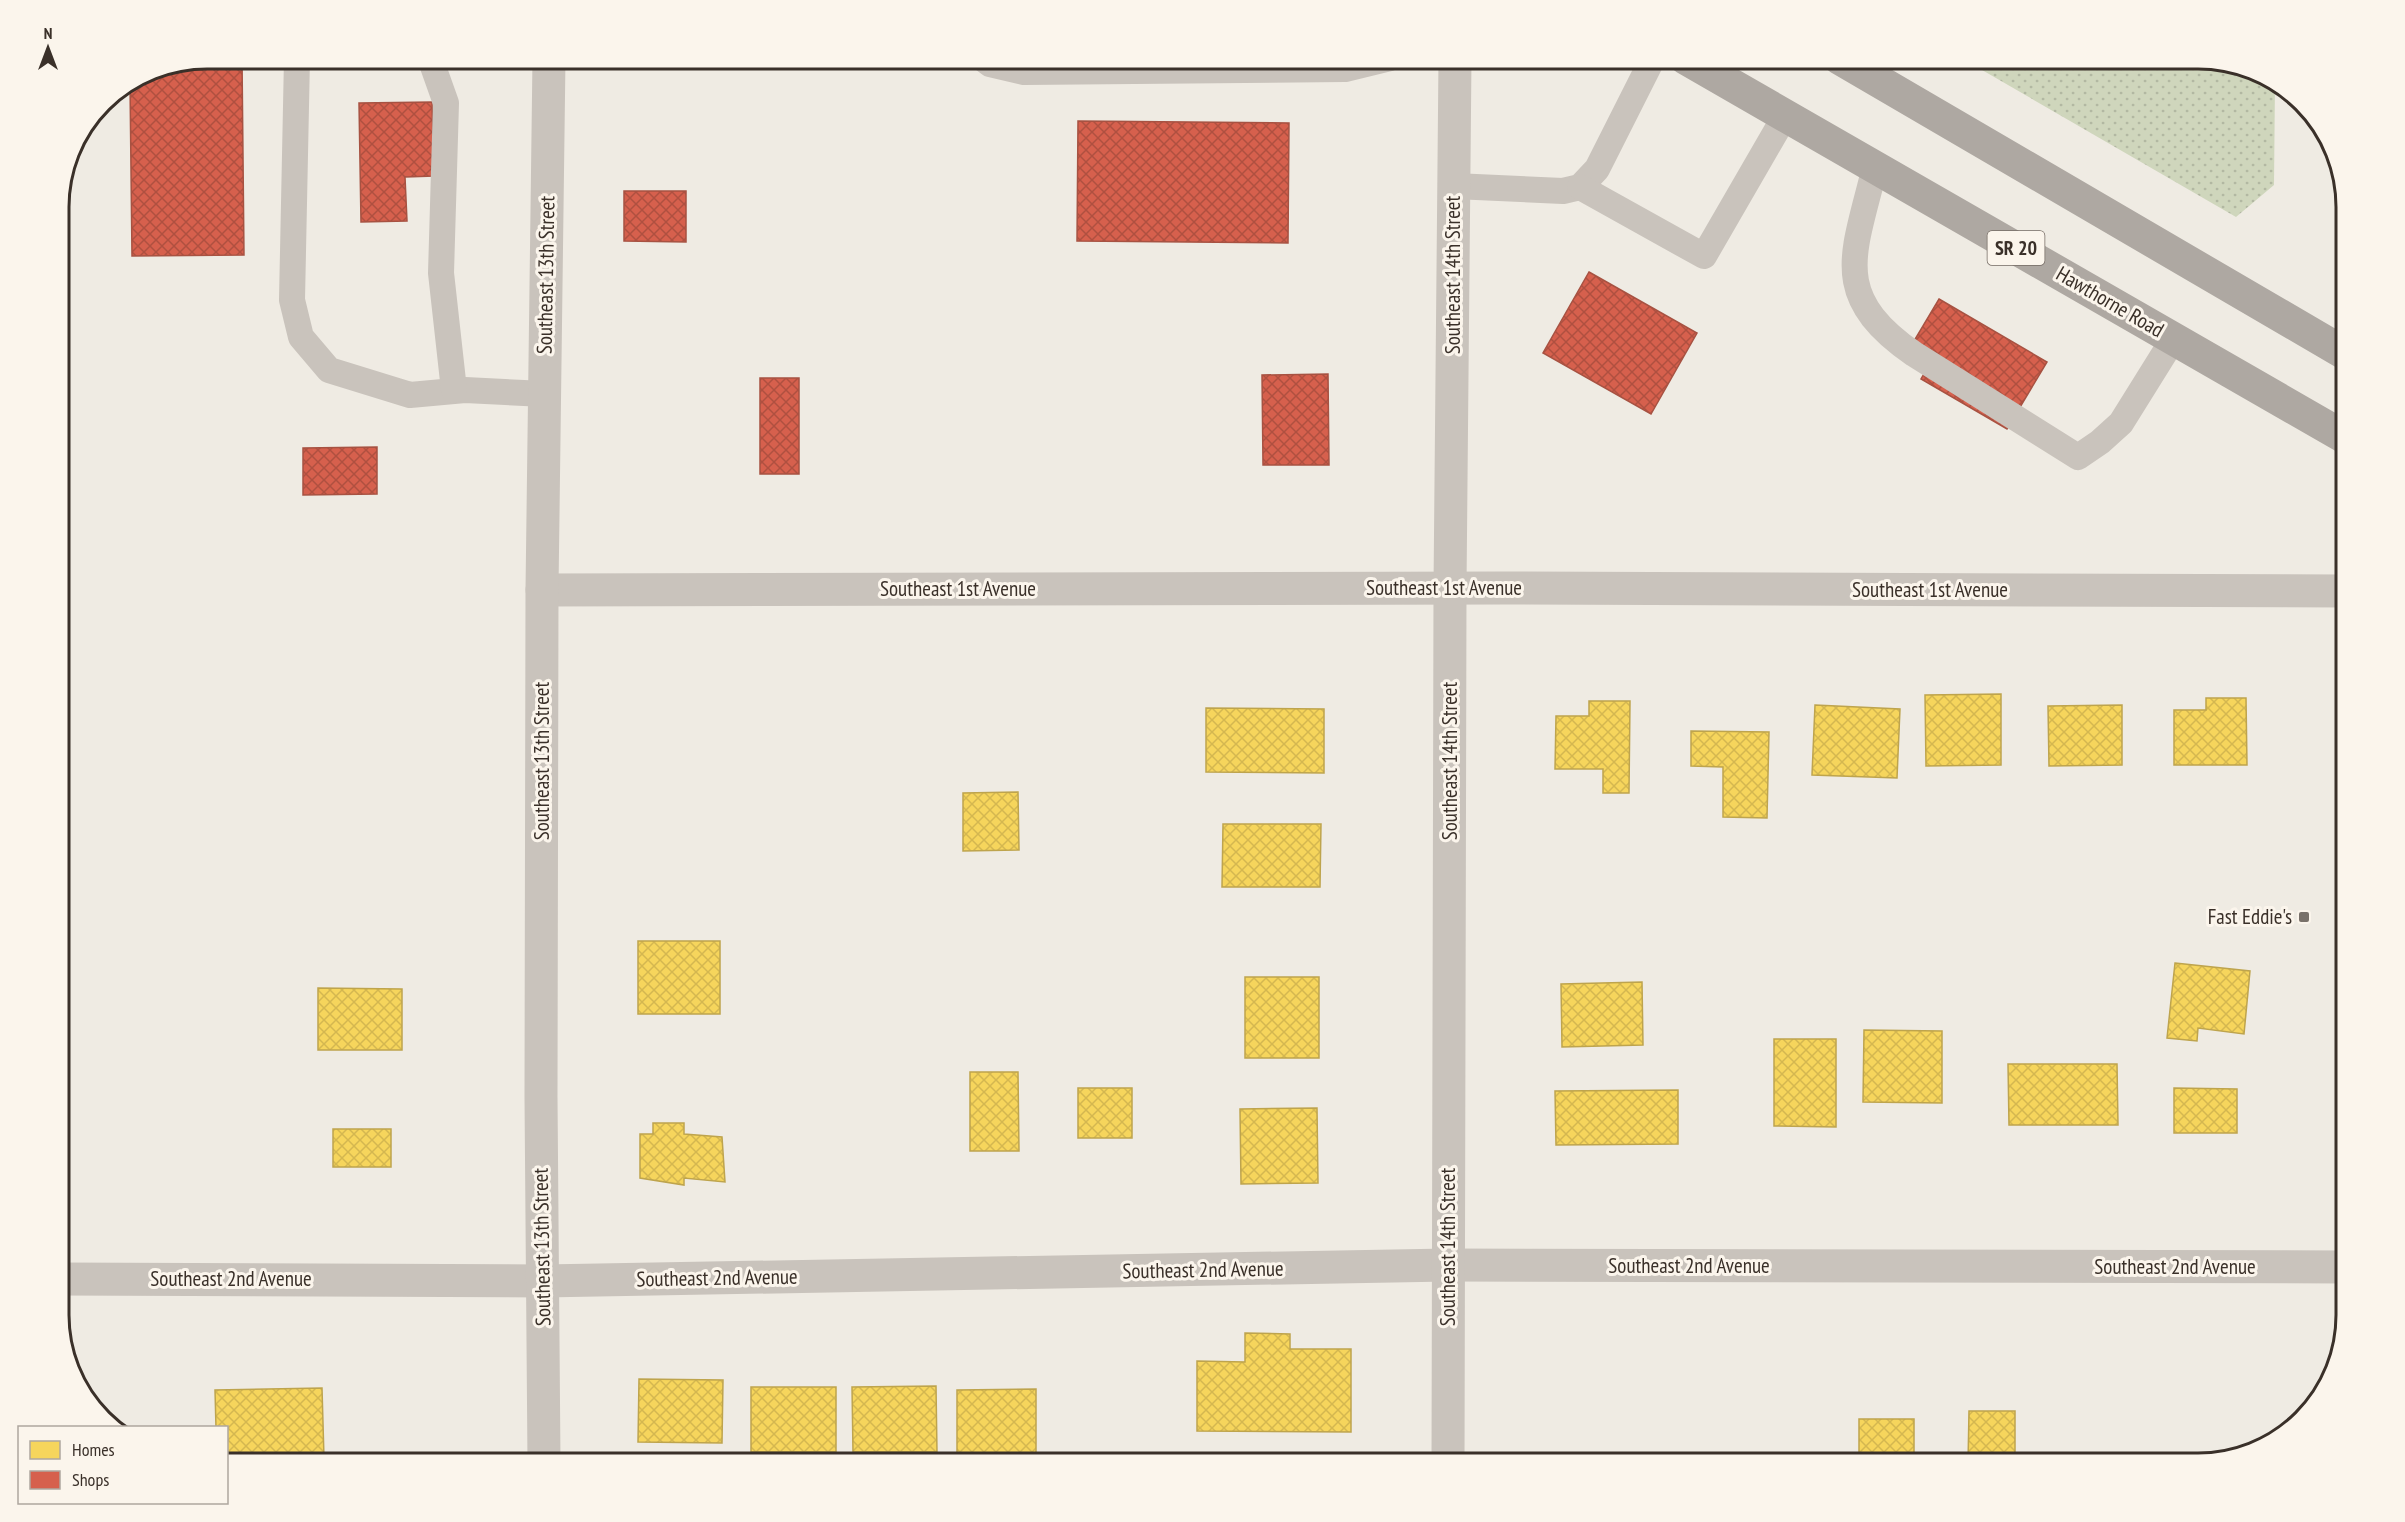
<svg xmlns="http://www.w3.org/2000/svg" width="2405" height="1522" viewBox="0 0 2405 1522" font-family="'PT Sans Narrow',sans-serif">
	<defs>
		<pattern id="grass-dots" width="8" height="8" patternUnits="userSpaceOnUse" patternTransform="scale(1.5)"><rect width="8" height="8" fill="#cfd6bc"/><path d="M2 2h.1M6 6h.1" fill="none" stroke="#b2b8a2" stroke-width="1.8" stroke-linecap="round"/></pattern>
		<pattern id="homes-cross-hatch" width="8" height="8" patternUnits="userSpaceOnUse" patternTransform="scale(1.5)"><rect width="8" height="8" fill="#f6d55c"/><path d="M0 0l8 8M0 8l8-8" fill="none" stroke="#d4b750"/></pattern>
		<pattern id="shops-cross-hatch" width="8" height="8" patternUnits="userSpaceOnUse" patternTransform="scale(1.5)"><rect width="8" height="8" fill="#d6604d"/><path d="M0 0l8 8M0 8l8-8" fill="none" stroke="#af5040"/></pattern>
	</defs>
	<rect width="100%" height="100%" fill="#efebe3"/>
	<path fill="url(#grass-dots)" d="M1963,59H2198L2275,82L2274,185L2236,217Z"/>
	<g fill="url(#homes-cross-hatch)" stroke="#bea44d" stroke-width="1.5">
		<path d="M2001,694V765L1926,766L1925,695Z"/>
		<path d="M2206,698H2246L2247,765H2174V710H2206Z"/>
		<path d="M1589,701H1630L1629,793H1603V769H1555L1556,716H1589Z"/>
		<path d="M1815,705L1900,709L1897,778L1812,775Z"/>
		<path d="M2122,705V765L2049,766L2048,706Z"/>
		<path d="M1206,708L1324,709V773L1206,772Z"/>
		<path d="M1691,731L1769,732L1767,818L1723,817V767L1691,766Z"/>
		<path d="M1018,792L1019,850L963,851V793Z"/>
		<path d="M1223,824H1321L1320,887H1222Z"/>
		<rect x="638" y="941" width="82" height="73"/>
		<path d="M2175,963L2250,971L2244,1034L2198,1028L2197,1041L2167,1038Z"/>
		<rect x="1245" y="977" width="74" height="81"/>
		<path d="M1642,982L1643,1045L1562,1047L1561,984Z"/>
		<path d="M318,988L402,989V1050H318Z"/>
		<path d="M1864,1030L1942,1031V1103L1863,1102Z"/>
		<path d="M1774,1039H1836V1127L1774,1126Z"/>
		<path d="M2008,1064H2117L2118,1125H2009Z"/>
		<path d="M970,1072H1018L1019,1151H970Z"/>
		<rect x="1078" y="1088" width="54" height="50"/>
		<path d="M2174,1088L2237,1089V1133H2174Z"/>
		<path d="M1678,1090V1144L1556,1145L1555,1091Z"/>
		<path d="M1317,1108L1318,1183L1241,1184L1240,1109Z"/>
		<path d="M653,1123H684V1134L722,1137L725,1182L684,1178V1185L640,1178V1134H653Z"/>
		<rect x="333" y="1129" width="58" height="38"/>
		<path d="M1245,1333L1290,1334V1349H1351V1432L1197,1431V1361L1245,1362Z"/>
		<path d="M639,1379L723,1380L722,1443L638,1442Z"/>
		<path d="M936,1386L937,1452H853L852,1387Z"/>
		<rect x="751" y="1387" width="85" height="65"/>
		<path d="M322,1388L324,1458L226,1460V1428H216L215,1390Z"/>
		<path d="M1036,1389V1458L957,1459V1390Z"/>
		<path d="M1969,1411H2015V1463H1968Z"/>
		<rect x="1859" y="1419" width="55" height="44"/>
	</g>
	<g fill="url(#shops-cross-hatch)" stroke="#a75242" stroke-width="1.5">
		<path d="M207,58H242L244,255L132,256L130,83L151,70Z"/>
		<path d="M432,102L434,176L405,177L407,221L361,222L359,103Z"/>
		<path d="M1078,121L1289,123L1288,243L1077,241Z"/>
		<path d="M624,191H686V242L624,241Z"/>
		<path d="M1589,272L1697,333L1651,414L1543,353Z"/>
		<path d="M1939,299L2047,362L2007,429L1921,379L1936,353L1914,341Z"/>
		<path d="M1328,374L1329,465H1263L1262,375Z"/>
		<rect x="760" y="378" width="39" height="96"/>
		<path d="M377,447V494L303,495V448Z"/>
	</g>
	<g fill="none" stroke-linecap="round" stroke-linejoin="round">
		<g stroke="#c9c3bc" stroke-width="26">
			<path d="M297,58L292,300L301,337L329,370L410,395L465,390L545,394"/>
			<path d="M430,58L446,103L441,273L454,390"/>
			<path d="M982,58L990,64L1024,72L1345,69L1390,58"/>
			<path d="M1875,167C1854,254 1829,295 1914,354L2078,457L2100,442L2121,423L2174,338"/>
			<path d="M1454,186L1563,191L1580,187L1597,169L1653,58"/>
			<path d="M1580,187L1704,256L1785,116"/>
		</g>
		<g stroke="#c9c3bc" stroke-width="33">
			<path d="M542,590L1502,588L2346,591"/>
			<path d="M59,1279L543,1281L1448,1265L2346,1267"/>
			<path d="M544,1463L541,1097L542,590L549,58"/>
			<path d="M1448,1463L1450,588L1455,58"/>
		</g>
		<g stroke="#aea8a2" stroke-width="33">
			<path d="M1685,58L2346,438"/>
			<path d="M1839,58L2346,354"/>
		</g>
	</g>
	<rect fill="#79716a" stroke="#fbf5ec" stroke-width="2" x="2298" y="911" width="12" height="12" rx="3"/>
	<g text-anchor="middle" stroke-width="6" stroke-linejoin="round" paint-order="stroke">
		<rect fill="#fbf5ec" stroke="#746b64" stroke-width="1.5" x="1987.5" y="231" width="57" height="34" rx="4.5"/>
		<g font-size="20" font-weight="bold" fill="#3a3029">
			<text x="2016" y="255">SR 20</text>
		</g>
		<g font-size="21" fill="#3a3029" stroke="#fbf5ec">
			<text transform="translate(546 275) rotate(-89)" y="7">Southeast 13th Street</text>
			<text transform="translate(1453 275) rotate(-90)" y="7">Southeast 14th Street</text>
			<text transform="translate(2110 302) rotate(30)" y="7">Hawthorne Road</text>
			<text x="1444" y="595">Southeast 1st Avenue</text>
			<text x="958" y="596">Southeast 1st Avenue</text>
			<text x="1930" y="597">Southeast 1st Avenue</text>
			<text transform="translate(542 761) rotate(-90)" y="7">Southeast 13th Street</text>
			<text transform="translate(1450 761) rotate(-90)" y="7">Southeast 14th Street</text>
			<text transform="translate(542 1247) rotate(-91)" y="7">Southeast 13th Street</text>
			<text transform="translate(1448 1247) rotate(-90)" y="7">Southeast 14th Street</text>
			<text x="1689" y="1273">Southeast 2nd Avenue</text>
			<text x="2175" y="1274">Southeast 2nd Avenue</text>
			<text transform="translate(1203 1270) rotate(-1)" y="7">Southeast 2nd Avenue</text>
			<text transform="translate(717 1278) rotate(-1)" y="7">Southeast 2nd Avenue</text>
			<text x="231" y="1286">Southeast 2nd Avenue</text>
		</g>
		<g font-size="21" fill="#3a3029" stroke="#fbf5ec" text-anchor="end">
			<text x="2292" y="924">Fast Eddie's</text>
		</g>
	</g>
	<path d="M0 0H2405V1522H0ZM207 69H2198A138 138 0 0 1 2336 207V1315A138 138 0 0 1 2198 1453H207A138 138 0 0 1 69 1315V207A138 138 0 0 1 207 69Z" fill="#fbf5ec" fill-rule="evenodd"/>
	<path fill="none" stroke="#3a3029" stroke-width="3" d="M207 69H2198A138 138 0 0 1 2336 207V1315A138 138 0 0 1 2198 1453H207A138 138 0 0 1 69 1315V207A138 138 0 0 1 207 69Z"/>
	<rect x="18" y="1426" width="210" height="78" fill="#fbf5ec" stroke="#aea69e" stroke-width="1.5"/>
	<rect x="30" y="1441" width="30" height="18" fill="#f6d55c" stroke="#aea69e" stroke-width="1.5"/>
	<text x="72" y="1456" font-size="18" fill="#3a3029">Homes</text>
	<rect x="30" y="1471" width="30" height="18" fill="#d6604d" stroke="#aea69e" stroke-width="1.5"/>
	<text x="72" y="1486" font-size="18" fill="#3a3029">Shops</text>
	<g transform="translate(48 48)" stroke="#fbf5ec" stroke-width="4.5" paint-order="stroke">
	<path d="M0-4.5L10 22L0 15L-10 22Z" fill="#3a3029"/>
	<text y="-9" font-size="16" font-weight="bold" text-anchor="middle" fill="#3a3029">N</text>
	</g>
</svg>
